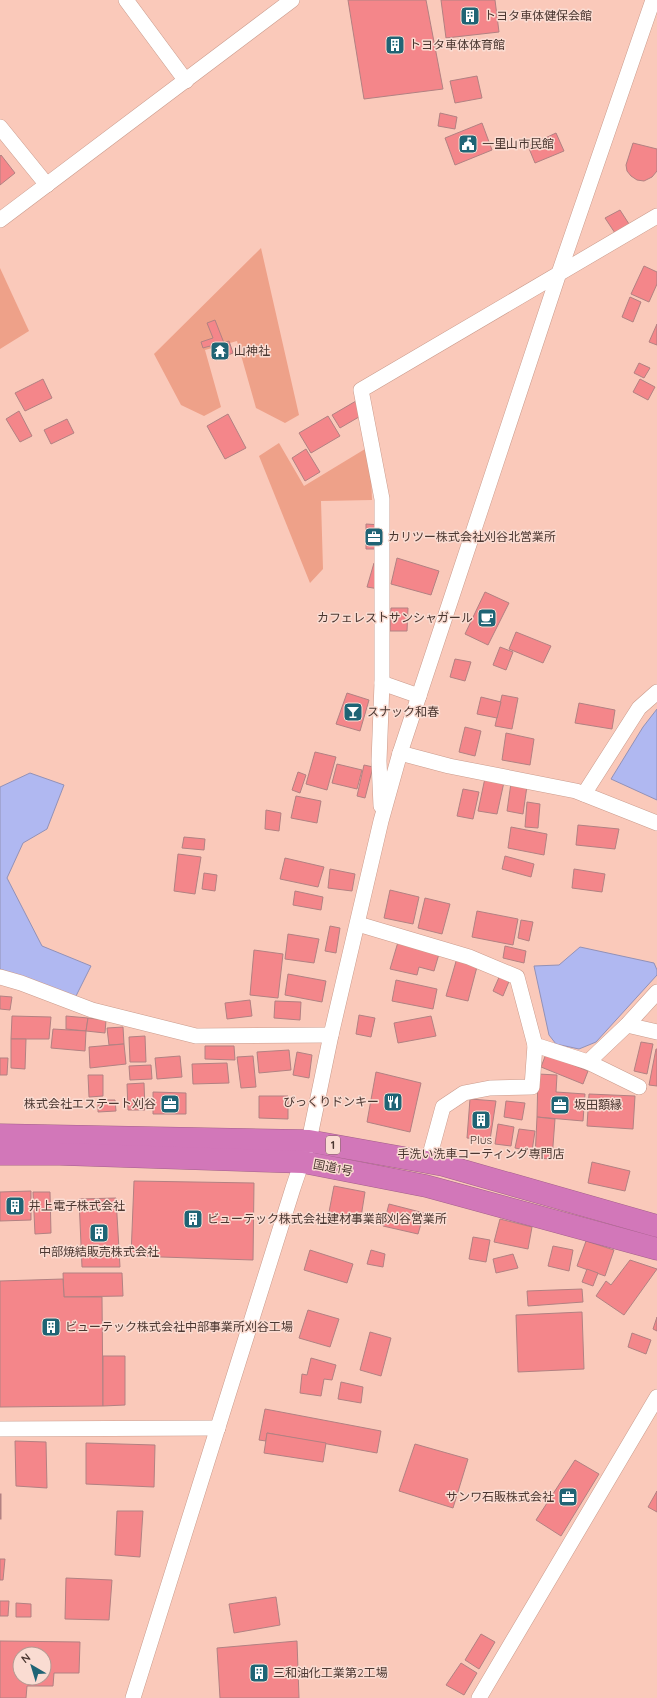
<svg xmlns="http://www.w3.org/2000/svg" width="657" height="1698" viewBox="0 0 657 1698" font-family="Quicksand,'Noto Sans JP',sans-serif">
	<rect width="100%" height="100%" fill="#fac9ba"/>
	<g fill="#eea189">
		<path d="M261,248L299,415L285,423L256,408L237,341L205,350L221,407L204,416L181,405L154,354Z"/>
		<path d="M0,268L29,331L0,349Z"/>
		<path d="M279,443L304,486L370,446L372,500L321,501L323,569L310,583L259,456Z"/>
	</g>
	<g fill="#b0b8f1" stroke="#9291b7">
		<path d="M657,709V800L611,779L643,727Z"/>
		<path d="M30,773L64,785L47,829L23,843L7,878L42,946L91,966L75,998L0,969V787Z"/>
		<path d="M580,947L654,963L657,970V975L596,1042L579,1049L556,1044L549,1035L534,966L559,965Z"/>
	</g>
	<g fill="#f4868a" stroke="#b28182" fill-rule="evenodd">
		<path d="M348,0H426L443,89L364,99Z"/>
		<path d="M441,0H495L499,32L446,38Z"/>
		<path d="M477,76L482,98L455,103L450,81Z"/>
		<path d="M440,113L457,117L455,129L438,126Z"/>
		<path d="M482,123L492,150L455,165L445,138Z"/>
		<path d="M556,133L564,151L535,163L528,146Z"/>
		<path d="M633,143L657,149V171L652,177L644,181L637,180L631,176L627,171L626,165Z"/>
		<path d="M1,155L15,173L0,185V156Z"/>
		<path d="M620,210L629,224L615,233L605,218Z"/>
		<path d="M644,266L657,272V284L649,302L631,294Z"/>
		<path d="M630,297L641,302L633,322L622,317Z"/>
		<path d="M215,320L224,343L229,341L233,353L216,360L210,346L203,348L201,342L213,338L207,323Z"/>
		<path d="M657,324V345L649,342Z"/>
		<path d="M639,363L650,368L644,378L634,373Z"/>
		<path d="M43,379L52,398L25,411L15,393Z"/>
		<path d="M640,379L655,387L648,400L633,392Z"/>
		<path d="M356,401L364,414L340,428L332,415Z"/>
		<path d="M19,411L32,436L20,442L6,419Z"/>
		<path d="M228,414L246,448L225,459L207,426Z"/>
		<path d="M328,416L340,436L311,453L299,433Z"/>
		<path d="M67,419L74,433L51,444L44,430Z"/>
		<path d="M306,449L320,472L305,481L292,458Z"/>
		<path d="M366,524L382,525L381,549H366Z"/>
		<path d="M397,558L439,571L431,595L391,584Z"/>
		<path d="M374,563H380L379,589L367,587Z"/>
		<path d="M485,592L509,603L488,645L465,634Z"/>
		<path d="M391,608H408L407,631H390Z"/>
		<path d="M516,632L551,646L543,663L509,649Z"/>
		<path d="M500,647L513,652L506,670L493,665Z"/>
		<path d="M455,659L471,662L465,681L450,677Z"/>
		<path d="M347,693L369,700L360,731L336,724Z"/>
		<path d="M502,695L518,698L512,729L495,726Z"/>
		<path d="M481,697L501,702L497,718L477,714Z"/>
		<path d="M579,703L615,710L612,729L575,723Z"/>
		<path d="M465,727L481,731L475,756L459,752Z"/>
		<path d="M506,733L534,739L530,765L502,760Z"/>
		<path d="M315,752L336,757L327,790L306,784Z"/>
		<path d="M337,764L362,770L357,789L332,783Z"/>
		<path d="M364,765L373,767L365,798L357,796Z"/>
		<path d="M298,772L306,775L300,793L292,790Z"/>
		<path d="M485,778L504,782L497,814L478,811Z"/>
		<path d="M511,783L527,786L523,814L507,811Z"/>
		<path d="M463,789L479,792L473,819L457,816Z"/>
		<path d="M296,796L321,801L317,823L291,818Z"/>
		<path d="M527,802L540,804L538,828L525,827Z"/>
		<path d="M266,810L281,813L279,831L265,829Z"/>
		<path d="M578,825L619,829L615,849L576,845Z"/>
		<path d="M511,827L547,834L544,855L508,848Z"/>
		<path d="M184,837L205,839L204,850L182,848Z"/>
		<path d="M178,854L201,857L195,894L174,891Z"/>
		<path d="M505,856L534,864L531,877L502,869Z"/>
		<path d="M285,858L324,867L318,887L280,879Z"/>
		<path d="M330,869L355,874L352,891L328,888Z"/>
		<path d="M574,869L605,874L602,892L572,888Z"/>
		<path d="M204,873L217,875L215,891L202,889Z"/>
		<path d="M390,890L419,897L413,924L384,918Z"/>
		<path d="M295,891L323,897L321,910L293,905Z"/>
		<path d="M425,898L450,904L442,934L418,928Z"/>
		<path d="M477,911L518,919L513,945L472,937Z"/>
		<path d="M521,920L533,922L529,941L518,938Z"/>
		<path d="M330,926L340,928L336,953L325,951Z"/>
		<path d="M288,934L319,939L314,963L285,959Z"/>
		<path d="M398,942L439,954L434,971L419,967L417,975L390,969Z"/>
		<path d="M505,946L526,951L524,963L503,958Z"/>
		<path d="M254,950L283,954L278,998L250,995Z"/>
		<path d="M457,958L478,963L468,1001L446,996Z"/>
		<path d="M288,974L326,981L322,1002L285,995Z"/>
		<path d="M500,975L510,979L503,996L493,991Z"/>
		<path d="M396,980L437,989L433,1009L392,1001Z"/>
		<path d="M0,996L12,997L10,1010L0,1009Z"/>
		<path d="M250,1000L252,1016L227,1019L225,1003Z"/>
		<path d="M275,1001L301,1002L300,1020L274,1018Z"/>
		<path d="M359,1015L375,1018L371,1037L356,1034Z"/>
		<path d="M12,1016L51,1017L49,1039H11Z"/>
		<path d="M66,1016L88,1018L86,1031L66,1029Z"/>
		<path d="M431,1016L436,1036L398,1043L394,1023Z"/>
		<path d="M88,1018L106,1020L105,1033L86,1031Z"/>
		<path d="M123,1027L124,1044L109,1045L107,1028Z"/>
		<path d="M53,1029L86,1031L85,1051L51,1048Z"/>
		<path d="M145,1036L146,1062H130L129,1037Z"/>
		<path d="M11,1039H26L25,1069L11,1068Z"/>
		<path d="M641,1042L653,1044L647,1074L634,1071Z"/>
		<path d="M124,1044L126,1064L90,1068L89,1047Z"/>
		<path d="M205,1046H234L235,1060L205,1059Z"/>
		<path d="M656,1049H657V1086L649,1085Z"/>
		<path d="M289,1050L291,1070L259,1073L257,1052Z"/>
		<path d="M297,1052L312,1055L309,1078L293,1075Z"/>
		<path d="M546,1054L588,1071L583,1084L541,1067Z"/>
		<path d="M180,1056L182,1077L157,1079L155,1058Z"/>
		<path d="M253,1056L256,1087L241,1088L237,1057Z"/>
		<path d="M0,1058H8L7,1075H0Z"/>
		<path d="M227,1063L229,1083L193,1084L192,1064Z"/>
		<path d="M151,1065L152,1079L130,1080L129,1066Z"/>
		<path d="M376,1072L421,1083L410,1132L367,1122Z"/>
		<path d="M538,1074L557,1075L556,1092L585,1094L583,1121L537,1117Z"/>
		<path d="M88,1075H103V1096L89,1097Z"/>
		<path d="M144,1083L145,1110H128L127,1084Z"/>
		<path d="M153,1092L186,1093V1114H153Z"/>
		<path d="M589,1094L635,1096L633,1129L587,1126Z"/>
		<path d="M259,1096H288V1119L259,1118Z"/>
		<path d="M470,1099L496,1101L490,1140L467,1138Z"/>
		<path d="M98,1100H115L116,1111L98,1112Z"/>
		<path d="M506,1101L525,1103L522,1120L504,1117Z"/>
		<path d="M537,1117L555,1119L552,1159L535,1158Z"/>
		<path d="M498,1124L514,1127L511,1146L495,1144Z"/>
		<path d="M519,1129L535,1131L532,1151L515,1148Z"/>
		<path d="M592,1162L630,1171L625,1191L588,1183Z"/>
		<path d="M134,1181L254,1183L253,1260L131,1256Z"/>
		<path d="M334,1186L365,1192L361,1217L329,1212Z"/>
		<path d="M31,1191V1220L0,1221V1192Z"/>
		<path d="M33,1192H50L51,1233L35,1234Z"/>
		<path d="M116,1198L120,1267H82L79,1199Z"/>
		<path d="M389,1204L424,1213L418,1234L383,1226Z"/>
		<path d="M500,1219L532,1227L528,1249L494,1242Z"/>
		<path d="M473,1237L490,1240L486,1262L469,1259Z"/>
		<path d="M586,1241L614,1250L605,1276L577,1266Z"/>
		<path d="M553,1246L573,1250L569,1271L548,1266Z"/>
		<path d="M310,1250L353,1264L347,1283L304,1270Z"/>
		<path d="M371,1250L385,1254L383,1267L367,1264Z"/>
		<path d="M513,1254L518,1268L496,1273L493,1259Z"/>
		<path d="M630,1260L657,1269L624,1315L596,1296L606,1281L611,1285Z"/>
		<path d="M587,1269L598,1273L593,1286L582,1282Z"/>
		<path d="M63,1273H122L123,1296L64,1297Z"/>
		<path d="M63,1279L64,1297H102L103,1406L0,1407V1281Z"/>
		<path d="M582,1289L583,1302L528,1306L527,1291Z"/>
		<path d="M308,1310L339,1319L330,1347L299,1338Z"/>
		<path d="M582,1312L584,1369L518,1372L516,1315Z"/>
		<path d="M657,1317V1331L653,1329Z"/>
		<path d="M370,1332L391,1338L381,1376L360,1370Z"/>
		<path d="M632,1333L651,1340L646,1354L628,1347Z"/>
		<path d="M103,1356H125V1405L103,1406Z"/>
		<path d="M311,1358L336,1365L332,1380L324,1379L321,1396L300,1393L302,1374L307,1375Z"/>
		<path d="M341,1382L363,1387L361,1403L338,1399Z"/>
		<path d="M265,1409L381,1431L377,1453L267,1433L266,1441L259,1440Z"/>
		<path d="M267,1433L326,1443L323,1462L264,1453Z"/>
		<path d="M15,1441L46,1442L47,1488L16,1486Z"/>
		<path d="M86,1443L155,1445L154,1487L86,1484Z"/>
		<path d="M415,1444L468,1459L453,1508L399,1491Z"/>
		<path d="M575,1460L599,1474L561,1536L536,1520Z"/>
		<path d="M657,1491V1512L648,1507Z"/>
		<rect x="0" y="1494" width="1" height="25"/>
		<path d="M117,1511H143L140,1557L115,1555Z"/>
		<path d="M0,1559H5L3,1580H0Z"/>
		<path d="M66,1578L112,1580L109,1620L65,1619Z"/>
		<path d="M276,1597L280,1625L234,1633L229,1604Z"/>
		<path d="M0,1601H9L8,1616H0Z"/>
		<path d="M16,1603L31,1604V1617H16Z"/>
		<path d="M481,1634L495,1642L479,1669L465,1660Z"/>
		<path d="M0,1641L80,1642L79,1673H54L53,1686H27L26,1698H0ZM20,1654H44V1678H20Z"/>
		<path d="M297,1641L299,1698H220L217,1648Z"/>
		<path d="M461,1663L477,1673L464,1695L446,1685Z"/>
	</g>
	<g fill="none" stroke-linecap="round" stroke-linejoin="round">
		<g stroke="#ca9b8c" stroke-width="16">
			<g id="minor">
				<path d="M126,0L186,81"/>
				<path d="M0,127L47,185"/>
				<path d="M0,220L292,0"/>
				<path d="M382,683L419,696"/>
				<path d="M400,753L449,766L576,791L657,823"/>
				<path d="M584,794L639,708L657,692"/>
				<path d="M381,806L379,761L382,683V499L361,390L657,216"/>
				<path d="M358,924L469,957L517,977L535,1045L588,1062L627,1025L657,992"/>
				<path d="M0,977L21,983L92,1010L196,1036L331,1035"/>
				<path d="M627,1025L657,1032"/>
				<path d="M588,1062L639,1087"/>
				<path d="M428,1162L443,1107L464,1093L490,1088L532,1087L535,1045"/>
				<path d="M0,1429L218,1428"/>
				<path d="M133,1698L293,1188L309,1141L331,1035L381,821L400,753L558,276L653,0"/>
				<path d="M479,1698L657,1397"/>
			</g>
		</g>
		<g stroke="#a36189" stroke-width="23">
			<g id="highway">
				<path d="M0,1135L309,1141L443,1165L657,1226"/>
				<path d="M0,1154H60L303,1162L426,1186L657,1249"/>
			</g>
		</g>
		<use href="#minor" stroke="#fff" stroke-width="15"/>
		<use href="#highway" stroke="#d277b9" stroke-width="22"/>
	</g>
	<defs>
		<g id="building-square" transform="scale(1)"><rect x="-9" y="-9" width="18" height="18" rx="4" fill="#1f6475" stroke="#fadcd2"/><path d="M-4-6H4V6H1V3H-1V6H-4ZM-2.5-4.3h1.7v1.8h-1.7ZM.8-4.3h1.7v1.8H.8ZM-2.5-1h1.7V.8h-1.7ZM.8-1h1.7V.8H.8Z" fill="#fff"/></g>
		<g id="civic-square" transform="scale(1)"><rect x="-9" y="-9" width="18" height="18" rx="4" fill="#1f6475" stroke="#fadcd2"/><path d="M-.6-6.5H3V-4.5H.6V-3L4-1V1h2V6H-6V1h2V-1L-.6-3ZM-1.2 2.5V6h2.4V2.5Z" fill="#fff"/></g>
		<g id="temple-square" transform="scale(1)"><rect x="-9" y="-9" width="18" height="18" rx="4" fill="#1f6475" stroke="#fadcd2"/><path d="M0-6L5-2H3V0L6.5 2.5H4V6H1.5V3h-3V6H-4V2.5H-6.5L-3 0V-2H-5Z" fill="#fff"/></g>
		<g id="office-square" transform="scale(1)"><rect x="-9" y="-9" width="18" height="18" rx="4" fill="#1f6475" stroke="#fadcd2"/><path d="M-6-3h4V-5.5h4V-3h4V5H-6ZM-1-4.5V-3h2v-1.5ZM-6 0V1H6V0Z" fill="#fff"/></g>
		<g id="cafe-square" transform="scale(1)"><rect x="-9" y="-9" width="18" height="18" rx="4" fill="#1f6475" stroke="#fadcd2"/><path d="M-5.5-4.5H6V0H3Q3 3.5 0 3.5H-2.5Q-5.5 3.5-5.5 0ZM3-3.2v2h1.7v-2ZM-6 4.5H4V6H-6Z" fill="#fff"/></g>
		<g id="bar-square" transform="scale(1)"><rect x="-9" y="-9" width="18" height="18" rx="4" fill="#1f6475" stroke="#fadcd2"/><path d="M-6-5H6L.8 .8V4.5H3.5V6h-7V4.5H-.8V.8Z" fill="#fff"/></g>
		<g id="restaurant-square" transform="scale(1)"><rect x="-9" y="-9" width="18" height="18" rx="4" fill="#1f6475" stroke="#fadcd2"/><path d="M-5-6h1v4h1v-4h1v4h1v-4h1v5L-1.5 .5V6h-2V.5L-5-1ZM5-6V6H3V1.5H1.5Q1.5-4 5-6Z" fill="#fff"/></g>
	</defs>
	<g fill-rule="evenodd">
		<use href="#building-square" x="470" y="16"/>
		<use href="#building-square" x="395" y="45"/>
		<use href="#civic-square" x="468" y="144"/>
		<use href="#temple-square" x="220" y="351"/>
		<use href="#office-square" x="374" y="537"/>
		<use href="#cafe-square" x="487" y="618"/>
		<use href="#bar-square" x="353" y="712"/>
		<use href="#restaurant-square" x="393" y="1102"/>
		<use href="#office-square" x="170" y="1104"/>
		<use href="#office-square" x="560" y="1105"/>
		<use href="#building-square" x="481" y="1120"/>
		<use href="#building-square" x="15" y="1206"/>
		<use href="#building-square" x="193" y="1219"/>
		<use href="#building-square" x="99" y="1233"/>
		<use href="#building-square" x="51" y="1327"/>
		<use href="#office-square" x="568" y="1497"/>
		<use href="#building-square" x="259" y="1673"/>
	</g>
	<g text-anchor="middle" stroke-width="3" stroke-linejoin="round" paint-order="stroke">
		<rect fill="#fadcd2" stroke="#806861" stroke-width="1" x="326" y="1136" width="14" height="18" rx="3"/>
		<g font-size="11" font-weight="bold" fill="#4b3731">
			<text x="333" y="1149">1</text>
		</g>
		<g font-size="12" fill="#4b3731" stroke="#fadcd2" text-anchor="start">
			<text x="484" y="20">トヨタ車体健保会館</text>
			<text x="409" y="49">トヨタ車体体育館</text>
			<text x="482" y="148">一里山市民館</text>
			<text x="234" y="355">山神社</text>
			<text x="388" y="541">カリツー株式会社刈谷北営業所</text>
			<text x="473" y="622" text-anchor="end">カフェレストサンシャガール</text>
			<text x="367" y="716">スナック和春</text>
			<text x="379" y="1106" text-anchor="end">びっくりドンキー</text>
			<text x="156" y="1108" text-anchor="end">株式会社エステート刈谷</text>
			<text x="574" y="1109">坂田額縁</text>
			<text x="481" y="1144" text-anchor="middle">Plus<tspan x="481" dy="14">手洗い洗車コーティング専門店</tspan></text>
			<text x="29" y="1210">井上電子株式会社</text>
			<text x="207" y="1223">ビューテック株式会社建材事業部刈谷営業所</text>
			<text x="99" y="1256" text-anchor="middle">中部焼結販売株式会社</text>
			<text x="65" y="1331">ビューテック株式会社中部事業所刈谷工場</text>
			<text x="554" y="1501" text-anchor="end">サンワ石販株式会社</text>
			<text x="273" y="1677">三和油化工業第2工場</text>
		</g>
		<g font-size="12" fill="#4b3731" stroke="#fadcd2">
			<text transform="translate(333 1168) rotate(11)" y="4">国道1号</text>
		</g>
	</g>
	<g transform="translate(32 1666) rotate(322)"><circle r="19" fill="#fadcd2" stroke="#b49a92"/>
	<path d="M0-3L7 15L0 10L-7 15Z" fill="#1f6475"/>
	<text y="-6" font-size="11" font-weight="bold" text-anchor="middle" fill="#4b3731">N</text>
	</g>
</svg>
